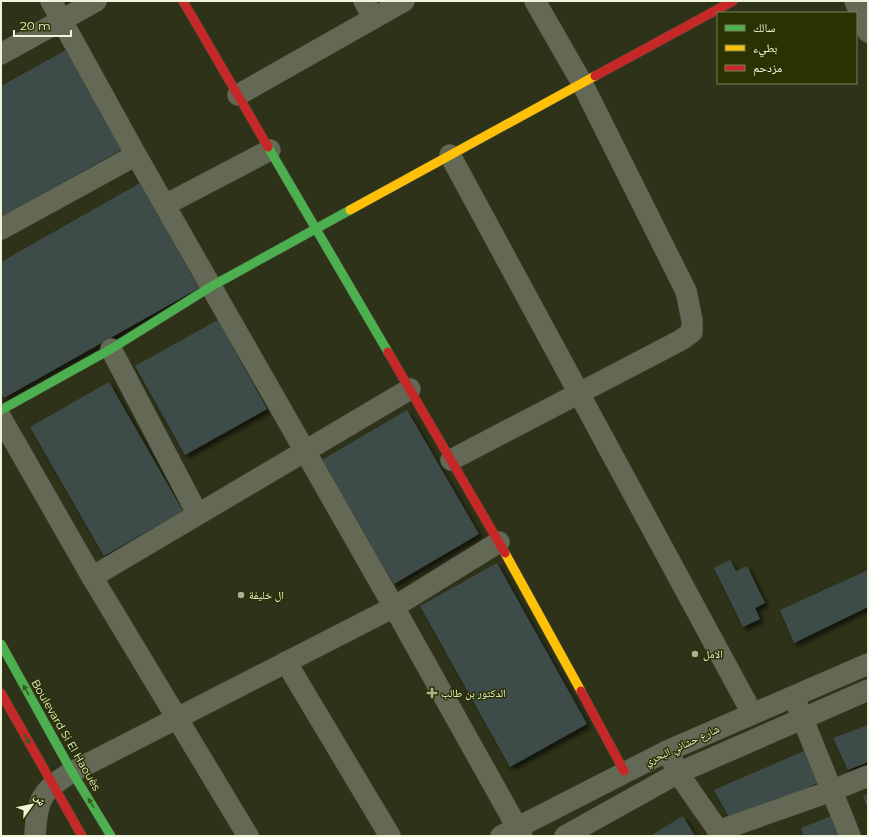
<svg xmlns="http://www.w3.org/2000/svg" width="869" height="837" viewBox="0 0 869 837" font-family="Montserrat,'Noto Naskh Arabic',sans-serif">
	<defs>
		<filter id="shadow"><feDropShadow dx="3.5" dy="3.5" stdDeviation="2" flood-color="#0009"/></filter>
	</defs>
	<rect width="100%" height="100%" fill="#2d3218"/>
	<g fill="#3d4c48" filter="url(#shadow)">
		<path d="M68,49L123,149L1,217V86Z"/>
		<path d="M140,183L199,288L4,398L1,393V262Z"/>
		<path d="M218,320L267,409L185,455L135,366Z"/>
		<path d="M109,382L183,511L104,556L30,427Z"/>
		<path d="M407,410L479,534L394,584L322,460Z"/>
		<path d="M730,560L736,571L747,566L765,603L755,608L760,619L743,627L714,568Z"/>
		<path d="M497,563L587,724L510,767L420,606Z"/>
		<path d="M868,570V607L794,643L780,610Z"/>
		<path d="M868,725V762L848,770L833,738Z"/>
		<path d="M804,751L818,783L731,821L714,790Z"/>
		<path d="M868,794V810L863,796Z"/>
		<path d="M683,816L695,836H650Z"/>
		<path d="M831,816L839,836H804L801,828Z"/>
	</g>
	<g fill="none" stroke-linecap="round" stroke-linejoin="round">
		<g stroke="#494d39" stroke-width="22">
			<g id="street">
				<path d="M51,1L136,155L394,607L499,542"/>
				<path d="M364,1L374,18"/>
				<path d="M855,1L868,32"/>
				<path d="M1,54L96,1"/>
				<path d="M238,95L404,1"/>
				<path d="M450,155L752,713"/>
				<path d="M165,205L270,150"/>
				<path d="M1,229L136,155"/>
				<path d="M111,349L197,513"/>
				<path d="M1,418L92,577L248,836"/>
				<path d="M451,460L681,340L692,332V320L686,291L582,83L535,1"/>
				<path d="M92,577L410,389"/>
				<path d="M286,662L390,836"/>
				<path d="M798,707L850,836"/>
				<path d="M672,760L678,773L722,836"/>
				<path d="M718,831L831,791L868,776"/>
				<path d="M35,836C37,799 41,791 72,772L394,607L522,836"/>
				<path d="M501,836L667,751L868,664"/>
				<path d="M565,836L678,773L868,690"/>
			</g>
		</g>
		<g stroke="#494d39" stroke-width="10">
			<g id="fast">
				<path d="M268,147L388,352"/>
				<path d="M1,410L111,349L212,286L350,210"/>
				<path d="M1,644L72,772L111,836"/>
			</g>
		</g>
		<g stroke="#494d39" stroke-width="10">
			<g id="slow">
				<path d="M350,210L595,76"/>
				<path d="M505,553L581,691"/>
			</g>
		</g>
		<g stroke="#494d39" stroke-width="10">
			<g id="jam">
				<path d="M183,1L268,147"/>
				<path d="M595,76L733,1"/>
				<path d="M388,352L505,553"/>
				<path d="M581,691L624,771"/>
				<path d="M1,693L82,836"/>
			</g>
		</g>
		<use href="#street" stroke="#646956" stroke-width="21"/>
		<use href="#fast" stroke="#4caf50" stroke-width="9"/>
		<use href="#slow" stroke="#ffc107" stroke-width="9"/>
		<use href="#jam" stroke="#c62828" stroke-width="9"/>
	</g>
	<defs><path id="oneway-solid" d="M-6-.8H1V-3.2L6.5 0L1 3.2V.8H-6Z"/></defs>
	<g fill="#365e1d">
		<use href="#oneway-solid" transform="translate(26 690) rotate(-119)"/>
		<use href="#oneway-solid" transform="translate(27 739) rotate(60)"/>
		<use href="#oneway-solid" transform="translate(91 803) rotate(-121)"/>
	</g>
	<g fill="#aab197" stroke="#2a3201" stroke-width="1.5">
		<circle cx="241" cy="595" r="4"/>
		<circle cx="695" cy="654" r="4"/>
		<path d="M430 687h4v4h4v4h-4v4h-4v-4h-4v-4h4z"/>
	</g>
	<g text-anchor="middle" stroke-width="3" stroke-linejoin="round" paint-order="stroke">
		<g font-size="11" fill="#eef5db" stroke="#2a3201" text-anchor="start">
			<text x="249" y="599">ال خليفة</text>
			<text x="703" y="658">الامل</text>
			<text x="441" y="697">الدكتور بن طالب</text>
		</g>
		<g font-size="11" fill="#eef5db" stroke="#2a3201">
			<text transform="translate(66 735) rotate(60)" y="4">Boulevard Si El Haouès</text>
			<text transform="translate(682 745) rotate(-25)" y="4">شارع حشاني البحري</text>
		</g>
	</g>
	<rect width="869" height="837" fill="none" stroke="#eef5db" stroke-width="4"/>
	<rect x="717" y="12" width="140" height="72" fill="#2a3201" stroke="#788058"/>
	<rect x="725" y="25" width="20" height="6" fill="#4caf50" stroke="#788058"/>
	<text x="753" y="32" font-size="12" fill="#eef5db">سالك</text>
	<rect x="725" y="45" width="20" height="6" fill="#ffc107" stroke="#788058"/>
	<text x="753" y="52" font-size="12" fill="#eef5db">بطيء</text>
	<rect x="725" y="65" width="20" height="6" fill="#c62828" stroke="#788058"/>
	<text x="753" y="72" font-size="12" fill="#eef5db">مزدحم</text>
	<g transform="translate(32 805) rotate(57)" stroke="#2a3201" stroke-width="3" paint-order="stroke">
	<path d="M0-3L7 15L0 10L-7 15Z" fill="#eef5db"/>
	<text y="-6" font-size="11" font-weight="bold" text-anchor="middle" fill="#eef5db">ش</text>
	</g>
	<path d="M14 30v6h57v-6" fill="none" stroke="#eef5db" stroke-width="2"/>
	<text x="20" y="30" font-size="12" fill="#eef5db" stroke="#2a3201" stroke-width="3" paint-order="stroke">20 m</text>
</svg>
